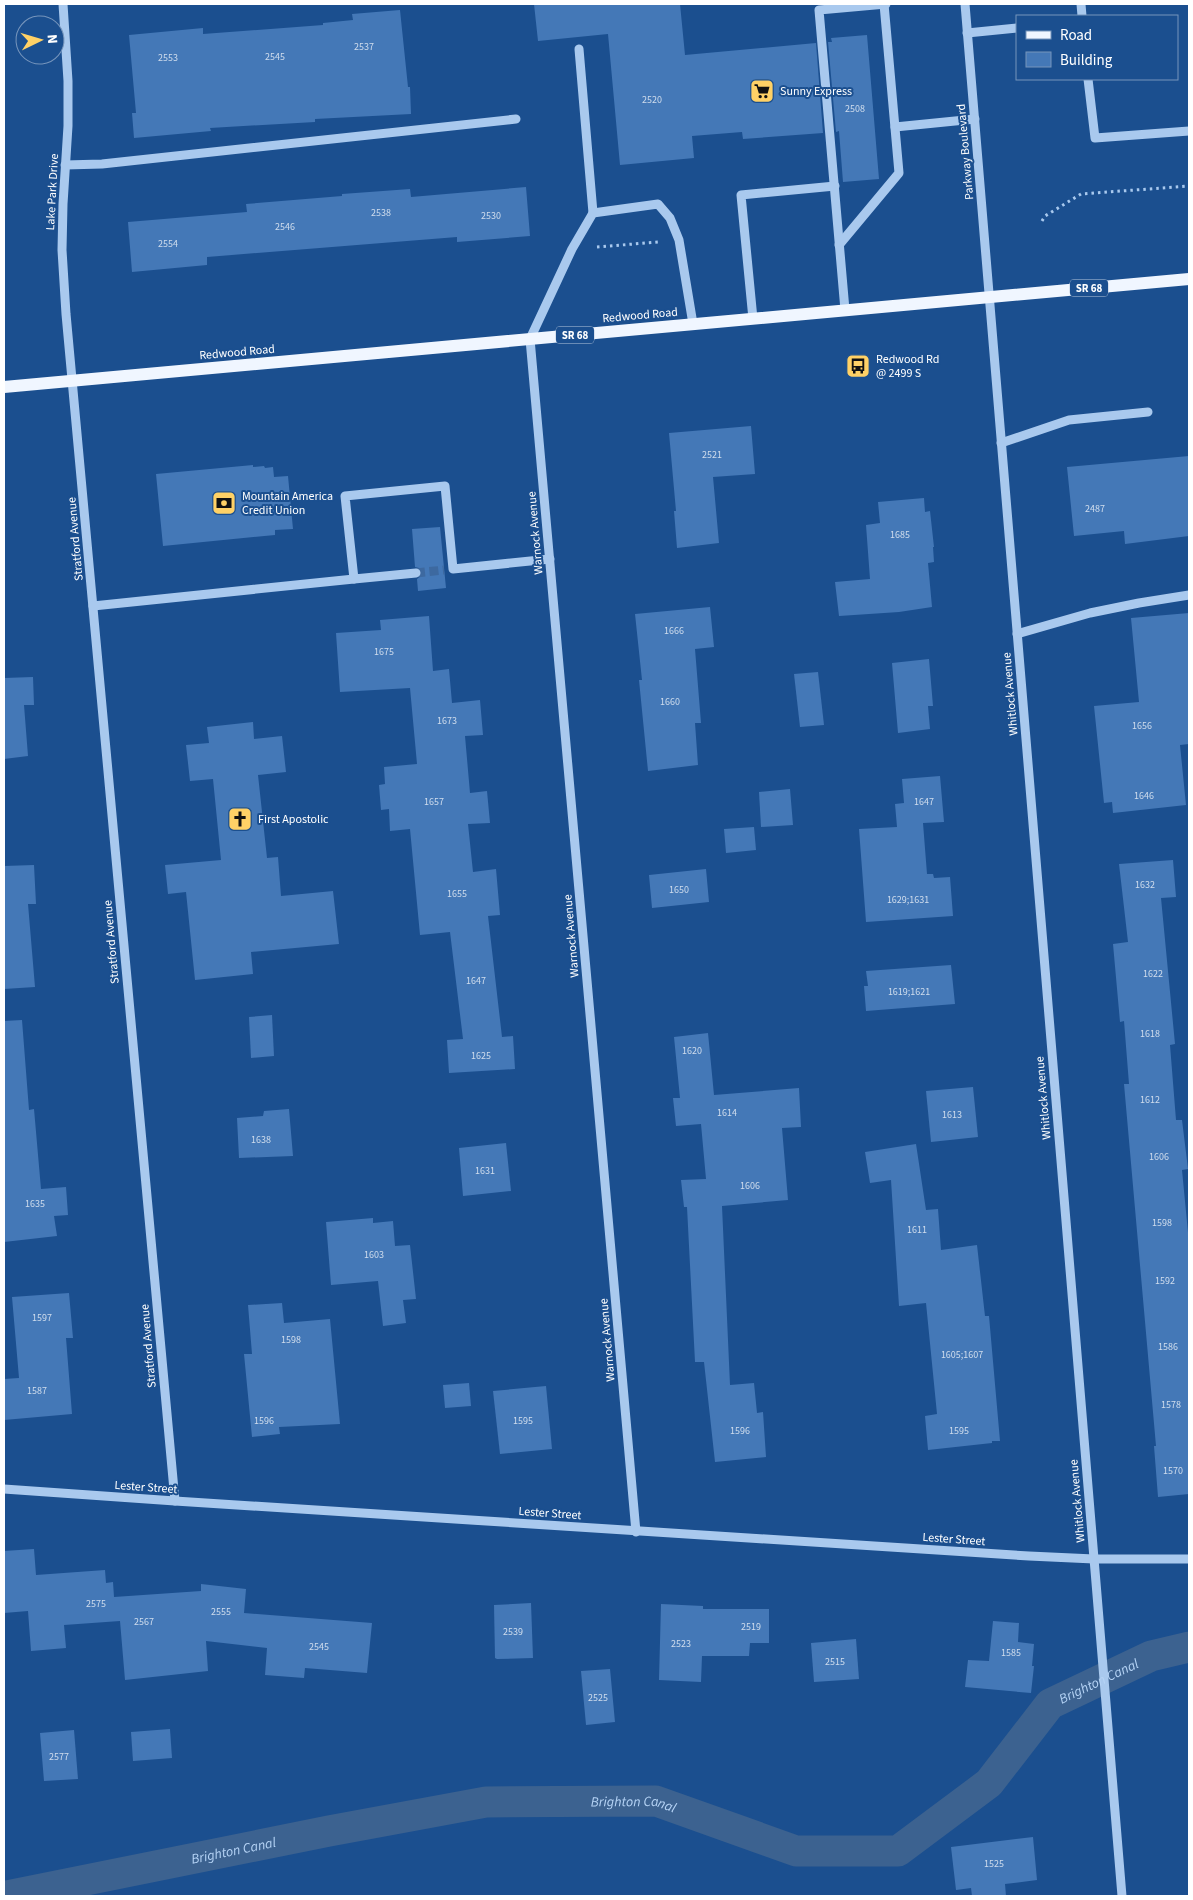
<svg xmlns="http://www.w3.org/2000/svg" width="1193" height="1900" viewBox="0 0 1193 1900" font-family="'Source Sans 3',sans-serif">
	<rect width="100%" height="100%" fill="#1b4f8f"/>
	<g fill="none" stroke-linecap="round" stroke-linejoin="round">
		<path stroke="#3c6290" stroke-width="31" id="s1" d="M7,1896L329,1831L486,1802L656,1801L796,1851H898L989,1783L1050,1704L1151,1656L1189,1647"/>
	</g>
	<g fill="#4478b7">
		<path d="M534,4H680L685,55L816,43L823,133L743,139L742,132L692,136L694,158L620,165L608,34L538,41Z"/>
		<path d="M400,10L408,87H410L411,114L315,119V122L210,128L211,131L134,138L132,113H136L129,35L203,28V34L323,25V23L353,20L352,14Z"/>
		<path d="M867,35L879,179L843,182L839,131L836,132L828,42H832L831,38Z"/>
		<path d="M526,187L530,236L457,242V237L207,257V265L132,272L128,222L247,212L246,204L342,196V194L410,189L411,197Z"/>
		<path d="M751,426L755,474L713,477L719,543L677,548L674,511H676L669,433Z"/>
		<path d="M1189,456V536L1125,544L1124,531L1074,536L1067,467Z"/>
		<path d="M253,465V467L264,466L265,468L273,467L274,477L288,476L293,529L275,530V535L163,546L156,474Z"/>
		<path d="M924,498L925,512L930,511L934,547H933L934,562L928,563L932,607L899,612L839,616L835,582L870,579L866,525L880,523L878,502Z"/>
		<path d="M440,527L446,588L418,591L417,579L421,576L422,572L419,568L415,567L412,529Z"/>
		<path d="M710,607L714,647L695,649L701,723H695L698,765L648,771L639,680H642L635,614Z"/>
		<path d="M1189,613V744L1180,745L1186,805L1113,813L1112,802L1104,803L1094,706L1139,702L1131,618Z"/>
		<path d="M429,616L433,671L449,669L452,703L480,700L483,735L465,736L470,793L487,791L490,823L468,824L473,872L496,869L500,915L488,916L502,1037L513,1036L515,1069L449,1073L447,1040L463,1039L450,932L420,935L410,829L390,831L389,809L381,810L379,785L385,784L384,767L417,764L410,688L340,692L336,633L381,630L380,620Z"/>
		<path d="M929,659L933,706H928L930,729L898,733L892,663Z"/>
		<path d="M818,672L824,725L800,727L794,674Z"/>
		<path d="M33,677L34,705H24L28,756L4,759V678Z"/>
		<path d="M253,722L254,739L282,736L286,772L258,775L267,858L278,857L281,896L333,891L339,944L251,952L253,974L195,980L186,892L168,894L165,865L221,860L213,779L190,781L186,745L209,743L207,727Z"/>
		<path d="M940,776L944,822L923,823L927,874H933L934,878L950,877L953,916L866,922L859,829L897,827L895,804L904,803L902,779Z"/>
		<path d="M790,789L793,825L761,827L759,792Z"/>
		<path d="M754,827L756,850L726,853L724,829Z"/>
		<path d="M1173,860L1176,897L1161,898L1175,1044L1170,1045L1176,1120H1182L1188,1169L1182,1170L1189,1243V1494L1158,1497L1154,1446H1156L1124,1084H1129L1124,1021L1120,1022L1113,944L1128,942L1119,864Z"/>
		<path d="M34,865L36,904H28L35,987L4,989V866Z"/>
		<path d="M706,869L709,902L652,908L649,875Z"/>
		<path d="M951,965L955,1004L866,1011L864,986H868L866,971Z"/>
		<path d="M272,1015L274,1056L251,1058L249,1017Z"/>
		<path d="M22,1020L29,1110L34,1109L41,1189L66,1187L68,1215L54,1216L57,1236L4,1242V1021Z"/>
		<path d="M708,1033L714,1095L799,1088L801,1127L782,1128L788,1200L722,1206L730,1385L754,1383L757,1413L763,1412L766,1457L715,1462L704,1362H695L687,1207H684L681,1180L706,1179L701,1124L676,1126L673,1098H680L674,1037Z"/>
		<path d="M973,1087L978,1137L931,1142L926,1091Z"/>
		<path d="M289,1109L293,1156L239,1158L237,1118L263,1116L264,1111Z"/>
		<path d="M506,1143L511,1191L463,1196L459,1148Z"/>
		<path d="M916,1144L926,1210L938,1209L941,1250L977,1245L985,1316H989L1000,1441H992V1443L928,1450L925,1416L937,1414L926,1303L899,1306L891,1180L870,1183L865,1152Z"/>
		<path d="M373,1218V1223L393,1221L395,1246L410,1245L416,1299L403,1300L406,1323L383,1326L378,1281L331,1285L326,1222Z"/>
		<path d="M69,1293L73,1338H66L72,1414L4,1420V1379L19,1378L12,1297Z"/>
		<path d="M282,1303L284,1323L330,1319L340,1424L279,1427L280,1434L252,1437L244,1354H252L248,1305Z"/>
		<path d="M469,1383L471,1406L445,1408L443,1385Z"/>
		<path d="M546,1386L552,1449L500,1454L493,1391Z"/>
		<path d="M34,1549L36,1575L105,1570L106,1583L113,1582L114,1597L201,1591V1584L246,1589L244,1613L372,1623L367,1673L305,1668L304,1678L265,1675L267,1648L206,1641L208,1671L125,1680L120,1621L64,1625L66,1648L31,1651L28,1611L4,1613V1551Z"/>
		<path d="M531,1603L533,1658L497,1659L495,1658L494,1605Z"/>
		<path d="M661,1604L703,1606V1609H769V1643H750L749,1656H702L701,1682L659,1680Z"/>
		<path d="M993,1621L1019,1623L1018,1642L1034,1644L1032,1666H1034L1031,1693L965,1687L968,1660L989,1661Z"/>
		<path d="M856,1639L859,1679L814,1682L811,1643Z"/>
		<path d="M610,1669L615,1722L586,1725L581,1671Z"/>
		<path d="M170,1729L172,1758L133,1761L131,1732Z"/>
		<path d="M74,1730L78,1779L44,1781L40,1733Z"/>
		<path d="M1033,1837L1037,1880L1005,1884L1006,1896H972L971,1888L956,1890L951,1847Z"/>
	</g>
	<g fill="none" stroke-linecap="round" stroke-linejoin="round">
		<path stroke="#3d69a0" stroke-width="9" stroke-dasharray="9 4.5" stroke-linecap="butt" d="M416,573L444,570"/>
		<g stroke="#a9c9ee" stroke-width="3" stroke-dasharray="2.5 4" stroke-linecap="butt">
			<path d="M1042,221L1045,216L1081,194L1189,186"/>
			<path d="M597,247L658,242"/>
		</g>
		<g stroke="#a9c9ee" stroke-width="9">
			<path d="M63,4L68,81V126L63,204L62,250L66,314L175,1501"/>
			<path d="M965,4L1122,1896"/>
			<path d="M1081,4L1082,16"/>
			<path d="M967,33L1017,28"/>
			<path d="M579,49L593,213"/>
			<path d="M1088,79L1095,138L1189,131"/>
			<path d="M895,127L975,119"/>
			<path d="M65,165L102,164L516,119"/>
			<path d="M839,245L899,173L884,4"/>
			<path d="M845,310L819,10L886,4"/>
			<path d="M753,319L741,195L835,186"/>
			<path d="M1001,443L1069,420L1148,412"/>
			<path d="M354,579L416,573"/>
			<path d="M93,606L354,579L345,496L445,486L453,569L550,559"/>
			<path d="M1017,634L1090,613L1139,603L1189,595"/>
			<path d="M4,1489L175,1501L1029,1556L1094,1559H1189"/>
			<path d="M636,1532L530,339L572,249L593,213L658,204L670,218L679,240L693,324"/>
		</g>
		<path stroke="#f0f6ff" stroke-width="12" d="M4,387L1189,279"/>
	</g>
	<defs>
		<g id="supermarket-square" transform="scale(1.25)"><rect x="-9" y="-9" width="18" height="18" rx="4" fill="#ffd166" stroke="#1b4f8f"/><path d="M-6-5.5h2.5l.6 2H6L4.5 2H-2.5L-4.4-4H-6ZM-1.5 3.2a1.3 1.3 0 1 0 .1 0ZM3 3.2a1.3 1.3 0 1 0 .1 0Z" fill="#111"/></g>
		<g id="bus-square" transform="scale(1.25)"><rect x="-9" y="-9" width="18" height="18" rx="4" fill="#ffd166" stroke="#1b4f8f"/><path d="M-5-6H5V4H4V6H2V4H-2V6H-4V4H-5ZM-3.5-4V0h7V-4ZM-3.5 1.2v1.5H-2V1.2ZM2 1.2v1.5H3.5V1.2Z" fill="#111"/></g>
		<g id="bank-square" transform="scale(1.25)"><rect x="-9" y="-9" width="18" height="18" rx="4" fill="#ffd166" stroke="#1b4f8f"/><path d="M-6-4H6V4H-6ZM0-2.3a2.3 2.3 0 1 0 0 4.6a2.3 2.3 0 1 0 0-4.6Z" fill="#111"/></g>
		<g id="church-square" transform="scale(1.25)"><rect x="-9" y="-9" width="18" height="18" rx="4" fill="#ffd166" stroke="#1b4f8f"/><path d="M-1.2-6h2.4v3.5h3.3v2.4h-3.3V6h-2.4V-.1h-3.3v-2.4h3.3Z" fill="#111"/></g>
	</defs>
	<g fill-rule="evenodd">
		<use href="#supermarket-square" x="762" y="91"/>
		<use href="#bus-square" x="858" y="366"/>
		<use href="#bank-square" x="224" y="503"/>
		<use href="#church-square" x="240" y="819"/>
	</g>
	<g text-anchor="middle" stroke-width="4" stroke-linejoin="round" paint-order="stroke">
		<g font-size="10" fill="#d0dded">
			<text x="364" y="50">2537</text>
			<text x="275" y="60">2545</text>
			<text x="168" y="61">2553</text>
			<text x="652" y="103">2520</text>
			<text x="855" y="112">2508</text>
			<text x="381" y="216">2538</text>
			<text x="491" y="219">2530</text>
			<text x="285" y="230">2546</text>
			<text x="168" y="247">2554</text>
			<text x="712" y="458">2521</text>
			<text x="1095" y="512">2487</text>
			<text x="900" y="538">1685</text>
			<text x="674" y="634">1666</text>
			<text x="384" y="655">1675</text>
			<text x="670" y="705">1660</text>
			<text x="447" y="724">1673</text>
			<text x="1142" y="729">1656</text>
			<text x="1144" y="799">1646</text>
			<text x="434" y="805">1657</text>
			<text x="924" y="805">1647</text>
			<text x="1145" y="888">1632</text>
			<text x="679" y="893">1650</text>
			<text x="457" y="897">1655</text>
			<text x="908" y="903">1629;1631</text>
			<text x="1153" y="977">1622</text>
			<text x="476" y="984">1647</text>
			<text x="909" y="995">1619;1621</text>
			<text x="1150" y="1037">1618</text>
			<text x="692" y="1054">1620</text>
			<text x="481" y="1059">1625</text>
			<text x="1150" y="1103">1612</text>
			<text x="727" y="1116">1614</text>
			<text x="952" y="1118">1613</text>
			<text x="261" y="1143">1638</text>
			<text x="1159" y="1160">1606</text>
			<text x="485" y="1174">1631</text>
			<text x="750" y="1189">1606</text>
			<text x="35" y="1207">1635</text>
			<text x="1162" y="1226">1598</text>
			<text x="917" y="1233">1611</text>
			<text x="374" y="1258">1603</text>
			<text x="1165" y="1284">1592</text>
			<text x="42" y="1321">1597</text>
			<text x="291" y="1343">1598</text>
			<text x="1168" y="1350">1586</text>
			<text x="962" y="1358">1605;1607</text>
			<text x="37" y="1394">1587</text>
			<text x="1171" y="1408">1578</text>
			<text x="264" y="1424">1596</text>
			<text x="523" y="1424">1595</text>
			<text x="740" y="1434">1596</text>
			<text x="959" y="1434">1595</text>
			<text x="1173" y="1474">1570</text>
			<text x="96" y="1607">2575</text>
			<text x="221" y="1615">2555</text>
			<text x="144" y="1625">2567</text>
			<text x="751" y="1630">2519</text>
			<text x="513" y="1635">2539</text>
			<text x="681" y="1647">2523</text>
			<text x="319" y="1650">2545</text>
			<text x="1011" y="1656">1585</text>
			<text x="835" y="1665">2515</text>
			<text x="598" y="1701">2525</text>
			<text x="59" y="1760">2577</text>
			<text x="994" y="1867">1525</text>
		</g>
		<g fill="#1b4f8f" stroke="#bbcadd" stroke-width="1">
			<rect x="1070" y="279.5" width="38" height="17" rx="4"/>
			<rect x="556" y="326.5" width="38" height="17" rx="4"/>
		</g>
		<g font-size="11" font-weight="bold" fill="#fff">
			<text x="1089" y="292">SR 68</text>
			<text x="575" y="339">SR 68</text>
		</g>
		<g font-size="12" fill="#fff" stroke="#1b4f8f" text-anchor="start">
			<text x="780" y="95">Sunny Express</text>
			<text x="876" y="363">Redwood Rd<tspan x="876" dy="14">@ 2499 S</tspan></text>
			<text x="242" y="500">Mountain America<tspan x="242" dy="14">Credit Union</tspan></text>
			<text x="258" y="823">First Apostolic</text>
		</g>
		<g font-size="12" fill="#fff" stroke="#1b4f8f">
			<text transform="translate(965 152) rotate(-95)" y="4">Parkway Boulevard</text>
			<text transform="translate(52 192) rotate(-87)" y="4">Lake Park Drive</text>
			<text transform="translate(640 315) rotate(-5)" y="4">Redwood Road</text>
			<text transform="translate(237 352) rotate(-5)" y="4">Redwood Road</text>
			<text transform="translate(535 533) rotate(-95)" y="4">Warnock Avenue</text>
			<text transform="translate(75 539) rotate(-95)" y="4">Stratford Avenue</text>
			<text transform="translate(1010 694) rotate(-95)" y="4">Whitlock Avenue</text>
			<text transform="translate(571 936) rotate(-95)" y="4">Warnock Avenue</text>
			<text transform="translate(111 942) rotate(-95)" y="4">Stratford Avenue</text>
			<text transform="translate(1043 1098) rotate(-95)" y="4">Whitlock Avenue</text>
			<text transform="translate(607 1340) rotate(-95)" y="4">Warnock Avenue</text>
			<text transform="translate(148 1346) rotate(-95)" y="4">Stratford Avenue</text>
			<text transform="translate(146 1487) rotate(4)" y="4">Lester Street</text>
			<text transform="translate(1077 1501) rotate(-95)" y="4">Whitlock Avenue</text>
			<text transform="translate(550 1513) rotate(4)" y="4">Lester Street</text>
			<text transform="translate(954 1539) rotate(4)" y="4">Lester Street</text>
		</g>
		<g font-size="14" font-style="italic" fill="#b5d3f5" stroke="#1b4f8f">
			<text dy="5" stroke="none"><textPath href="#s1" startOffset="1176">Brighton Canal</textPath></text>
			<text dy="5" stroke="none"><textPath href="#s1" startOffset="636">Brighton Canal</textPath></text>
			<text dy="5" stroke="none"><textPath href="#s1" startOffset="231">Brighton Canal</textPath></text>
		</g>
	</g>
	<rect width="1193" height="1900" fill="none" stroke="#ffffff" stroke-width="10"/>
	<rect x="1016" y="15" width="162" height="65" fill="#1b4f8f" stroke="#7695bc"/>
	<rect x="1026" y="31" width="25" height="8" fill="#f0f6ff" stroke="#7695bc"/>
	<text x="1060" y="40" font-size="15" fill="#ffffff">Road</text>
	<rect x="1026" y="52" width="25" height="15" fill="#4478b7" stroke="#7695bc"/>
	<text x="1060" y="65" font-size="15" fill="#ffffff">Building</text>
	<g transform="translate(40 40) rotate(85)"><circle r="24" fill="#1b4f8f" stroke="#7695bc"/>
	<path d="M0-4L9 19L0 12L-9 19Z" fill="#ffd166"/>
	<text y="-8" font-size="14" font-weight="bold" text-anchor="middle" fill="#ffffff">N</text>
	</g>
</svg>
